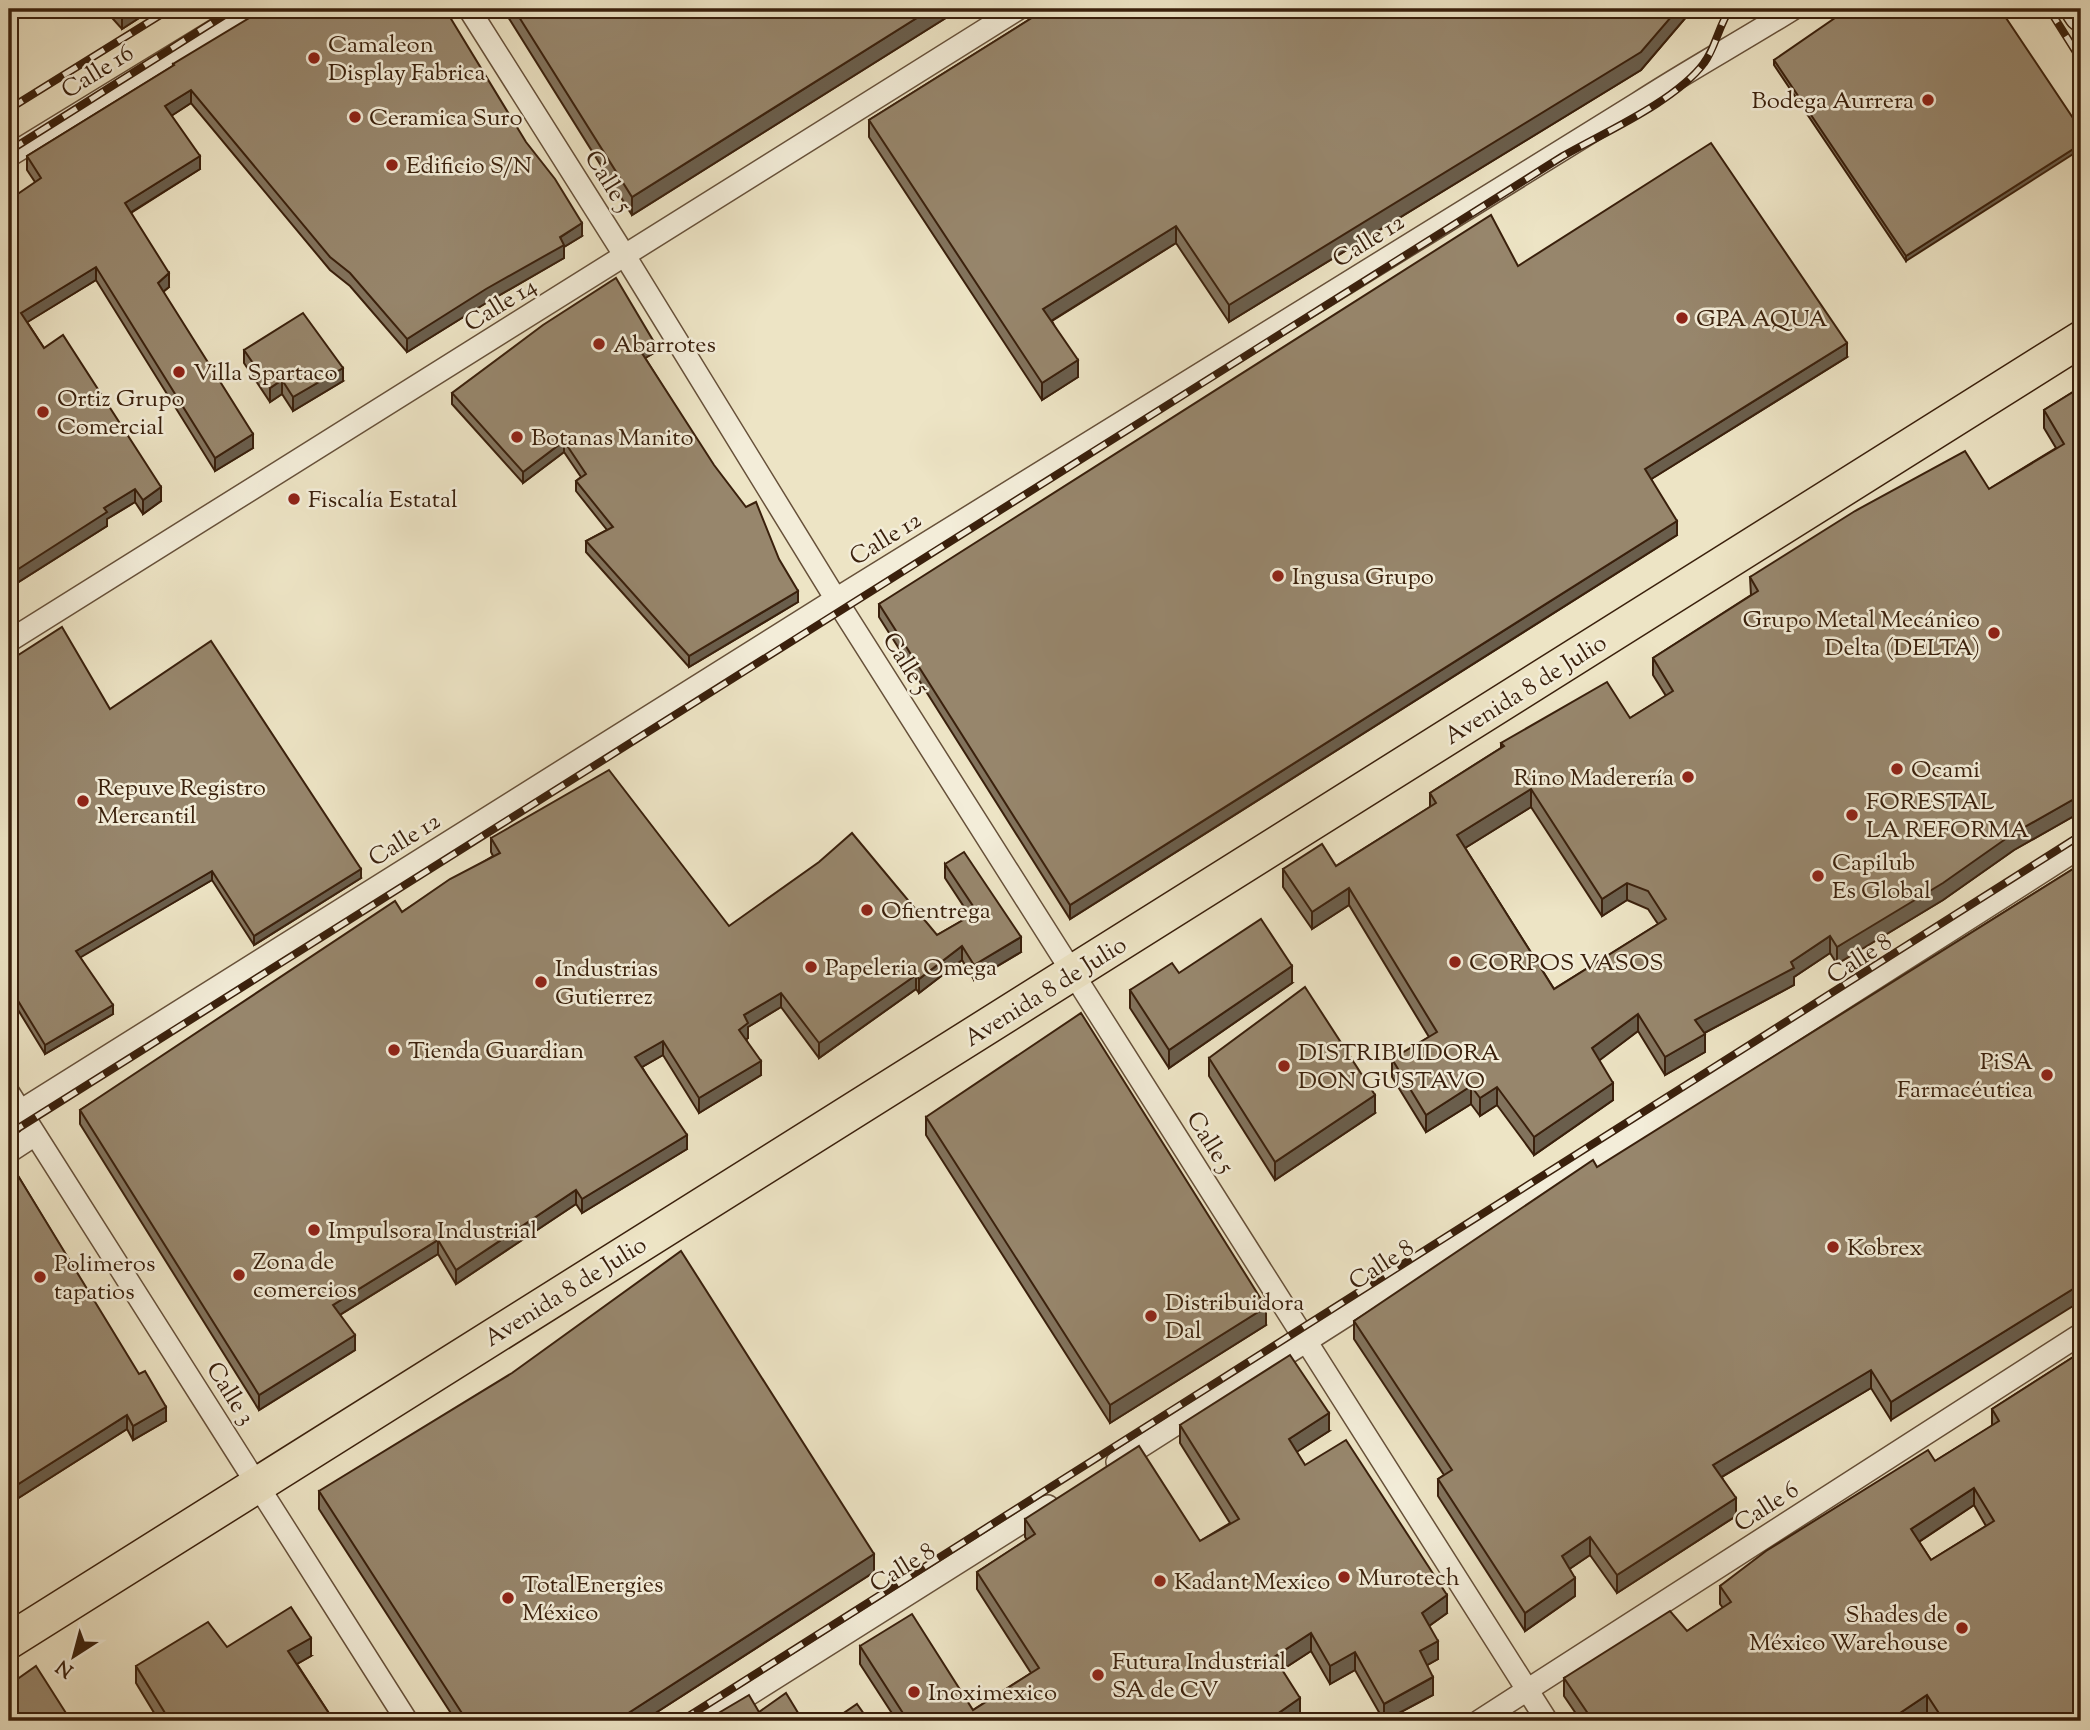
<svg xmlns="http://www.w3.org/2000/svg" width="2090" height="1730" viewBox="0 0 2090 1730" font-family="'Sorts Mill Goudy',serif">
	<rect width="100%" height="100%" fill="#ede4c5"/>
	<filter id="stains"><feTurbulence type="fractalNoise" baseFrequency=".00286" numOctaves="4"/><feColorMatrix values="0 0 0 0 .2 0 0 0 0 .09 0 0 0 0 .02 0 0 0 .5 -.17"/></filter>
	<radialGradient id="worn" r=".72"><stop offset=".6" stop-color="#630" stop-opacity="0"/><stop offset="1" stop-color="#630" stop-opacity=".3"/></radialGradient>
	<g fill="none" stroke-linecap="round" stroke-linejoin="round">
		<g stroke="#67513a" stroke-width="24">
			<g id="street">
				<path d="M469,9L625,256L842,609L1547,1721"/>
				<path d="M9,156L249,9"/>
				<path d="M9,641L1018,9"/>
				<path d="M9,1093L407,1721"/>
				<path d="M9,1118L836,599L1638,103C1689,70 1742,41 1793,9"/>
				<path d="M9,1152L35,1135"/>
				<path d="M1117,1462L2081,847"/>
				<path d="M707,1721L1048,1506"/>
				<path d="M1479,1721L2081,1334"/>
			</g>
		</g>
		<g stroke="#3a200c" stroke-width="35">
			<path id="secondary" d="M2077,9L2081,15"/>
		</g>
		<g stroke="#3a200c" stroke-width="38">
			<path id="primary" d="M9,1641L2081,339"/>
		</g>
		<use href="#street" stroke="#f3edd9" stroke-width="21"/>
		<use href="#secondary" stroke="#f3edd9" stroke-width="32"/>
		<use href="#primary" stroke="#ede4c5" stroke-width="35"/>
		<g stroke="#3a200c" stroke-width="8">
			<g id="rail">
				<path d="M2049,9L2081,60"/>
				<path d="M9,109L170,9"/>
				<path d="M9,151L234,9"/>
				<path d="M9,1134L1563,156C1605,132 1676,101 1704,63C1715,49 1719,25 1730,9"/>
				<path d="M681,1721L2081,835"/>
			</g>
		</g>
		<use href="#rail" stroke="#f3edd9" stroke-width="5" stroke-dasharray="16" stroke-linecap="butt"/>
	</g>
	<g fill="#82735d" stroke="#3a200c" stroke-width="2" fill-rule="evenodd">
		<path d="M104,9H153L122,29Z"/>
		<path d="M503,9H960L632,215Z"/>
		<path d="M1046,9H1693L1641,70L1229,322L1176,243L1052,321L1078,377L1042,400L869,137V120Z"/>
		<path d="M2000,9L1906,261L1774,65V60Z"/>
		<path d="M173,64L582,236L564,247V258L486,303L407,352L350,286L330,270L191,103L171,116L200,169L131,213L169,287L163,292L253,448L215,471L96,280L27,322L44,348L161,501L143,514L135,502L107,519V526L9,588L35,182L27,170V156L173,66Z"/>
		<path d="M1518,266L1847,357L1651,479L1677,535L1070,919L879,617V604Z"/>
		<path d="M244,350L343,381L293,411L282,394L270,402L244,363Z"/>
		<path d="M654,353L645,358L798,602L689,667L586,552V541L607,530L576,491V481L581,477L564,452L523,483L452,404V393Z"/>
		<path d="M2081,387V812L2014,850L1943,900L1837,964L1830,953L1794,977V985L1704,1033L1705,1052L1665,1075L1638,1031L1599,1060L1613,1100L1534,1155L1497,1105L1480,1116L1471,1104L1426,1132L1392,1077V1059L1429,1037L1349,905L1312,929L1283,887V869L1336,866L1430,807V793L1501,748V743L1630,718L1666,696L1653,675V658L1751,595L1750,577L1989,489L2056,448L2044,428V410ZM1531,807L1602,916L1627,900L1648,909L1658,924L1554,989L1465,848Z"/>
		<path d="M9,661L110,709L361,878L254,945L212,880L80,957L113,1014L45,1054L9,995Z"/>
		<path d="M491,838L729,926L937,935L970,916L945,878V864L1021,952L974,980L962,960L919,993L916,989L819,1058L781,1007L748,1027V1038L746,1039L761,1075L699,1113L663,1055L642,1067L687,1149L582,1213L576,1204L456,1284L438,1254L340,1315L355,1350L259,1410L80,1124V1110L493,856L491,852Z"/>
		<path d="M2081,864L1891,1420L1871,1388L1722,1477L1736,1516L1617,1593L1590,1555L1569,1569L1575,1596L1525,1631L1438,1496V1479L1444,1475L1354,1339V1321Z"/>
		<path d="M1179,973L1292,983L1169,1068L1130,1008V990Z"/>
		<path d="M1209,1058L1375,1113L1275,1180L1209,1076Z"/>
		<path d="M926,1117L1266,1325L1110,1423L926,1135Z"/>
		<path d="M9,1161L166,1421L133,1440L127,1429L9,1504Z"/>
		<path d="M2081,1352V1721H1933L1927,1713L1915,1721H1581L1564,1696V1678L1687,1631L1723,1608L1720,1604V1586L1935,1461L1992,1426V1409ZM1974,1505L1986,1526L1931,1560L1919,1542Z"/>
		<path d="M1180,1425L1329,1431L1296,1452L1305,1465L1447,1613L1429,1626L1438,1659L1427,1665L1433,1695L1384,1721L1355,1670L1330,1684L1311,1651L1282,1670L1300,1716L1292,1721H897L860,1664V1646L973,1710L1031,1673L977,1589V1572L1027,1540L1025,1537V1519L1200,1541L1230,1523L1180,1443Z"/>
		<path d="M319,1491L874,1572L643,1721H456L319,1509Z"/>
		<path d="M227,1647L311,1656L297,1664L334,1721H159L136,1683V1666Z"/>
	</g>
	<g fill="#6a5e4c" stroke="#3a200c" stroke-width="2">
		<path d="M132,9H153L122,29V15Z"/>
		<path d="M931,9H960L632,215V197Z"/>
		<path d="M1678,9H1693L1641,70L1229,322V305Z"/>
		<path d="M191,90V103L165,120V106Z"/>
		<path d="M2081,144V149L1906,261V256Z"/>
		<path d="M200,156V169L125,216V203Z"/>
		<path d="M582,223V236L564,247V258L486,303L407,352V339Z"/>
		<path d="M1176,226V243L1043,326V309Z"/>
		<path d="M96,267V280L21,326V313Z"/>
		<path d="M169,273V287L158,296V283Z"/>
		<path d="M654,342V353L640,361V350Z"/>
		<path d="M1847,343V357L1645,483V469Z"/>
		<path d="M1078,360V377L1042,400V383Z"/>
		<path d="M343,368V381L293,411V397Z"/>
		<path d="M282,380V394L270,402V388Z"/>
		<path d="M253,434V448L215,471V458Z"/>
		<path d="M564,441V452L523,483V472Z"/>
		<path d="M161,487V501L143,514V500Z"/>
		<path d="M135,489V502L107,519V526L9,588V575L104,508Z"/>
		<path d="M1677,521V535L1070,919V905Z"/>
		<path d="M798,591V602L689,667V656Z"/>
		<path d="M1531,789V807L1457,853V835Z"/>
		<path d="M2081,795V812L2014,850L1943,900L1837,964V947L2014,833Z"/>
		<path d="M361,869V878L254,945V936Z"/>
		<path d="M212,871V880L76,960V951Z"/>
		<path d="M1627,883V900L1602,916V899Z"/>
		<path d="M1349,888V905L1312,929V912Z"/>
		<path d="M1830,936V953L1794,977V985L1695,1038V1020L1791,962Z"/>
		<path d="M1021,937V952L974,980V965Z"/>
		<path d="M962,946V960L919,993V979Z"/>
		<path d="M1292,966V983L1169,1068V1050Z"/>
		<path d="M916,975V989L819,1058V1043Z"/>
		<path d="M781,993V1007L748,1027V1038L739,1045V1030L744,1015Z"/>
		<path d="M113,1005V1014L45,1054V1045Z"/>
		<path d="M1638,1014V1031L1592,1066V1048Z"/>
		<path d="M1705,1034V1052L1665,1075V1057Z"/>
		<path d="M663,1041V1055L635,1071V1057Z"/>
		<path d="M761,1061V1075L699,1113V1098Z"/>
		<path d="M1613,1083V1100L1534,1155V1137Z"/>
		<path d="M1471,1086V1104L1426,1132V1115Z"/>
		<path d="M1497,1087V1105L1480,1116V1098Z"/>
		<path d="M1375,1095V1113L1275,1180V1162Z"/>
		<path d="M687,1135V1149L582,1213V1199Z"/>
		<path d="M576,1190V1204L456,1284V1270Z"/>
		<path d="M438,1240V1254L333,1319V1305Z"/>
		<path d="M2081,1284V1301L1891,1420V1402Z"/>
		<path d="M1266,1307V1325L1110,1423V1405Z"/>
		<path d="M355,1335V1350L259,1410V1395Z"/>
		<path d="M1871,1370V1388L1713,1482V1465Z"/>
		<path d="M166,1407V1421L133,1440V1426Z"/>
		<path d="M1329,1413V1431L1289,1457V1439Z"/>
		<path d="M127,1415V1429L9,1504V1490Z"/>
		<path d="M1974,1488V1505L1911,1547V1529Z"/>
		<path d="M1736,1498V1516L1617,1593V1575Z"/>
		<path d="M1590,1537V1555L1562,1574V1556Z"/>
		<path d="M874,1554V1572L643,1721H616Z"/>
		<path d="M1575,1578V1596L1525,1631V1613Z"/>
		<path d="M1447,1595V1613L1422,1631V1613Z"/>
		<path d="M1311,1633V1651L1274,1675V1657Z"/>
		<path d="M311,1638V1656L288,1669V1651Z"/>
		<path d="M1438,1641V1659L1420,1669V1651Z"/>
		<path d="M1355,1652V1670L1330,1684V1666Z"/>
		<path d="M1433,1677V1695L1384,1721V1704Z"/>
		<path d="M1927,1695V1713L1915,1721H1888Z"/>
		<path d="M1300,1698V1716L1292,1721H1267Z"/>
	</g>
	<g fill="#97866c" stroke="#3a200c" stroke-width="2" fill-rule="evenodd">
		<path d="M116,9H132L122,15Z"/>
		<path d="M264,9H445L526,142L555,179L582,223L560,237L564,245L486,289L407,339L350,273L330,257L191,90L165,106L200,156L125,203L169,273L158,283L253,434L215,458L96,267L21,313L44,348L63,335L161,487L143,500L135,489L104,508L107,512L9,575V200L41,178L27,156L174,65L173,64Z"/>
		<path d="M514,9H931L632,197Z"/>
		<path d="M1046,9H1678L1641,52L1229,305L1176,226L1043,309L1078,360L1042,383L869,120Z"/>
		<path d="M1848,9H2000L2081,130V144L1906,256L1774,60Z"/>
		<path d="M1711,143L1847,343L1645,469L1677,521L1070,905L879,604L1491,215L1518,266Z"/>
		<path d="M616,278L654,342L640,350L714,465L746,507L756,502L779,559L798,591L689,656L586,541L613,527L576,481L586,474L564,441L523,472L452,393L543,325Z"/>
		<path d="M303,313L343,368L293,397L282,380L270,388L244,350Z"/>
		<path d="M2081,387V795L2014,833L1943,883L1837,947L1830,936L1791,962L1794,968L1695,1020L1705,1034L1665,1057L1638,1014L1592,1048L1613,1083L1534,1137L1497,1087L1480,1098L1471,1086L1426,1115L1392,1059L1437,1032L1349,888L1312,912L1283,869L1322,844L1336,866L1436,803L1430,793L1504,746L1501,743L1607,682L1630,718L1673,691L1653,658L1758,591L1750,577L1855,511L1965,451L1989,489L2064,444L2044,410ZM1531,789L1602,899L1627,883L1648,891L1666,919L1554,989L1457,835Z"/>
		<path d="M62,627L110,709L211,641L361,869L254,936L212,871L76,951L113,1005L45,1045L9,986V661Z"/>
		<path d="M609,770L729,926L819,862L852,833L937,935L977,912L945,864L964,852L1021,937L974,965L962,946L919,979L916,975L819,1043L781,993L744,1015L748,1023L739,1030L761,1061L699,1098L663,1041L635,1057L687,1135L582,1199L576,1190L456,1270L438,1240L333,1305L355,1335L259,1395L80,1110L395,901L402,912L450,879L500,853L491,838Z"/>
		<path d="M2081,864V1284L1891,1402L1871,1370L1713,1465L1736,1498L1617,1575L1590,1537L1562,1556L1575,1578L1525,1613L1438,1479L1452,1470L1354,1321L1593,1160L1597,1167Z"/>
		<path d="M1261,919L1292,966L1169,1050L1130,990L1172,963L1179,973Z"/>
		<path d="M1305,987L1375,1095L1275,1162L1209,1058Z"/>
		<path d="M1081,1013L1266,1307L1110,1405L926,1117Z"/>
		<path d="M9,1161L139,1374L145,1371L166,1407L133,1426L127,1415L9,1490V1453L15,1449L9,1439Z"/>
		<path d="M681,1251L874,1554L616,1721H467L319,1491L512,1373Z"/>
		<path d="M2081,1352V1721H1944L1927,1695L1888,1721H1593L1564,1678L1670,1611L1687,1631L1731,1602L1720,1586L1766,1551L1928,1450L1935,1461L1999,1421L1992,1409ZM1974,1488L1994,1521L1931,1560L1911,1529Z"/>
		<path d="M1290,1355L1329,1413L1289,1439L1305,1465L1346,1440L1447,1595L1422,1613L1438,1641L1420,1651L1433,1677L1384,1704L1355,1652L1330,1666L1311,1633L1274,1657L1300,1698L1267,1721H908L860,1646L912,1614L973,1710L1039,1668L977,1572L1035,1534L1025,1519L1139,1446L1200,1541L1239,1519L1180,1425Z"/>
		<path d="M291,1607L311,1638L288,1651L334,1721H170L136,1666L208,1622L227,1647Z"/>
		<path d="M36,1666L71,1721H9V1685Z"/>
		<path d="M786,1693L803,1721H705L749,1695L759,1712Z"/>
		<path d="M857,1704L869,1721H832Z"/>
	</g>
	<g fill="#8f2418" stroke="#f3edd9" stroke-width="2.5">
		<circle cx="314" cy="58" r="7"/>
		<circle cx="1928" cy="100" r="7"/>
		<circle cx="355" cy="117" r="7"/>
		<circle cx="392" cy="165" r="7"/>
		<circle cx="1682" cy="318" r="7"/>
		<circle cx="599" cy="344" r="7"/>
		<circle cx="179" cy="372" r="7"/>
		<circle cx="43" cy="412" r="7"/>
		<circle cx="517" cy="437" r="7"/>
		<circle cx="294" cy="499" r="7"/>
		<circle cx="1278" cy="576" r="7"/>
		<circle cx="1994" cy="633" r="7"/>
		<circle cx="1897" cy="769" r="7"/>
		<circle cx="1688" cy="777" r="7"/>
		<circle cx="83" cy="801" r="7"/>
		<circle cx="1852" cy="815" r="7"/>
		<circle cx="1818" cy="876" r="7"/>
		<circle cx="867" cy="910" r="7"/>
		<circle cx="1455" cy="962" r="7"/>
		<circle cx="811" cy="967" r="7"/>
		<circle cx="541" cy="982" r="7"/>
		<circle cx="394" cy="1050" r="7"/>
		<circle cx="1284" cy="1066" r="7"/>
		<circle cx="2047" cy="1075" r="7"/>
		<circle cx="314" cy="1230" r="7"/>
		<circle cx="1833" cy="1247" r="7"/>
		<circle cx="239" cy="1275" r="7"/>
		<circle cx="40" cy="1277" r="7"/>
		<circle cx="1151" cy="1316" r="7"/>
		<circle cx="1344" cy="1577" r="7"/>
		<circle cx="1160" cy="1581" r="7"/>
		<circle cx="508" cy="1598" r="7"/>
		<circle cx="1962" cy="1628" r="7"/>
		<circle cx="1098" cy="1675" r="7"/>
		<circle cx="914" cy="1692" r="7"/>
	</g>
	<g text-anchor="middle" stroke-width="5" stroke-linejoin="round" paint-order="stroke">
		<g font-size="24" fill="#3a200c" stroke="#f3edd9" text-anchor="start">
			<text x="328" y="52">Camaleon<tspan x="328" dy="28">Display Fabrica</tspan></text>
			<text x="1914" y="108" text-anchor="end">Bodega Aurrera</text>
			<text x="369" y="125">Ceramica Suro</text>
			<text x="406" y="173">Edificio S/N</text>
			<text x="1696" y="326">GPA AQUA</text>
			<text x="613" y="352">Abarrotes</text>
			<text x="193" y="380">Villa Spartaco</text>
			<text x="57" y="406">Ortiz Grupo<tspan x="57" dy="28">Comercial</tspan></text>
			<text x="531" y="445">Botanas Manito</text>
			<text x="308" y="507">Fiscalía Estatal</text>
			<text x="1292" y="584">Ingusa Grupo</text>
			<text x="1980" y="627" text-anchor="end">Grupo Metal Mecánico<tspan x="1980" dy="28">Delta (DELTA)</tspan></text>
			<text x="1911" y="777">Ocami</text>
			<text x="1674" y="785" text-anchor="end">Rino Maderería</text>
			<text x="97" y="795">Repuve Registro<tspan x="97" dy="28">Mercantil</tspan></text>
			<text x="1866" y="809">FORESTAL<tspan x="1866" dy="28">LA REFORMA</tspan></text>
			<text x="1832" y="870">Capilub<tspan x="1832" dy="28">Es Global</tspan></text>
			<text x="881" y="918">Ofientrega</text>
			<text x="1469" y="970">CORPOS VASOS</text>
			<text x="825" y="975">Papeleria Omega</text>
			<text x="555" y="976">Industrias<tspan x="555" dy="28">Gutierrez</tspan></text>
			<text x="408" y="1058">Tienda Guardian</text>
			<text x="1298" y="1060">DISTRIBUIDORA<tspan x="1298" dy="28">DON GUSTAVO</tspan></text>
			<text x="2033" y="1069" text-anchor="end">PiSA<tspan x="2033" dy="28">Farmacéutica</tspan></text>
			<text x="328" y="1238">Impulsora Industrial</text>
			<text x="1847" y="1255">Kobrex</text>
			<text x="253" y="1269">Zona de<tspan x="253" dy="28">comercios</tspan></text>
			<text x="54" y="1271">Polimeros<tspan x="54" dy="28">tapatios</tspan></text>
			<text x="1165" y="1310">Distribuidora<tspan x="1165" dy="28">Dal</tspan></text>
			<text x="1358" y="1585">Murotech</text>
			<text x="1174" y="1589">Kadant Mexico</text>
			<text x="522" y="1592">TotalEnergies<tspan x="522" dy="28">México</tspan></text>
			<text x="1948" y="1622" text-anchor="end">Shades de<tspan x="1948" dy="28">México Warehouse</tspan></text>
			<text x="1112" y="1669">Futura Industrial<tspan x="1112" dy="28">SA de CV</tspan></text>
			<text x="928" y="1700">Inoximexico</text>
		</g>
		<g font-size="24" fill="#3a200c" stroke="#f3edd9">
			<text transform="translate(97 71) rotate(-32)" y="8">Calle 16</text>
			<text transform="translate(609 181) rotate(58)" y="8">Calle 5</text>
			<text transform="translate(1368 240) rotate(-32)" y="8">Calle 12</text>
			<text transform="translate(500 304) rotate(-32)" y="8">Calle 14</text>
			<text transform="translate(885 538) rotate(-32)" y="8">Calle 12</text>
			<text transform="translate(907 663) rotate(58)" y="8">Calle 5</text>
			<text transform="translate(1525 689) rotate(-32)" y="8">Avenida 8 de Julio</text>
			<text transform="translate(404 839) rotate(-32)" y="8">Calle 12</text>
			<text transform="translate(1859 958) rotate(-33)" y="8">Calle 8</text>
			<text transform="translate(1045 991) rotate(-32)" y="8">Avenida 8 de Julio</text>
			<text transform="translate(1211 1142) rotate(58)" y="8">Calle 5</text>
			<text transform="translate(1381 1264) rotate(-33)" y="8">Calle 8</text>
			<text transform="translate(565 1291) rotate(-32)" y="8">Avenida 8 de Julio</text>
			<text transform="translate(231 1393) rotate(58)" y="8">Calle 3</text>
			<text transform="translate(1766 1506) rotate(-33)" y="8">Calle 6</text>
			<text transform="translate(902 1567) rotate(-32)" y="8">Calle 8</text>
		</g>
	</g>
	<rect width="2090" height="1730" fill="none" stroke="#ede4c5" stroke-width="35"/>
	<rect x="10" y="10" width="2069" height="1709" fill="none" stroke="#3a200c" stroke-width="3.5"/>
	<rect x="18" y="18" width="2055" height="1695" fill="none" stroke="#3a200c" stroke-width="2"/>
	<g transform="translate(74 1656) rotate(216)" stroke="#f3edd9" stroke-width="5" paint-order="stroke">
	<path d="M0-5L12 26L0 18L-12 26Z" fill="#3a200c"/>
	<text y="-10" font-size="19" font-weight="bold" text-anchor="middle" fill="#3a200c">N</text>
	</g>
	<rect width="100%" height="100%" filter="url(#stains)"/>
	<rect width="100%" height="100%" fill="url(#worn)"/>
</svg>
